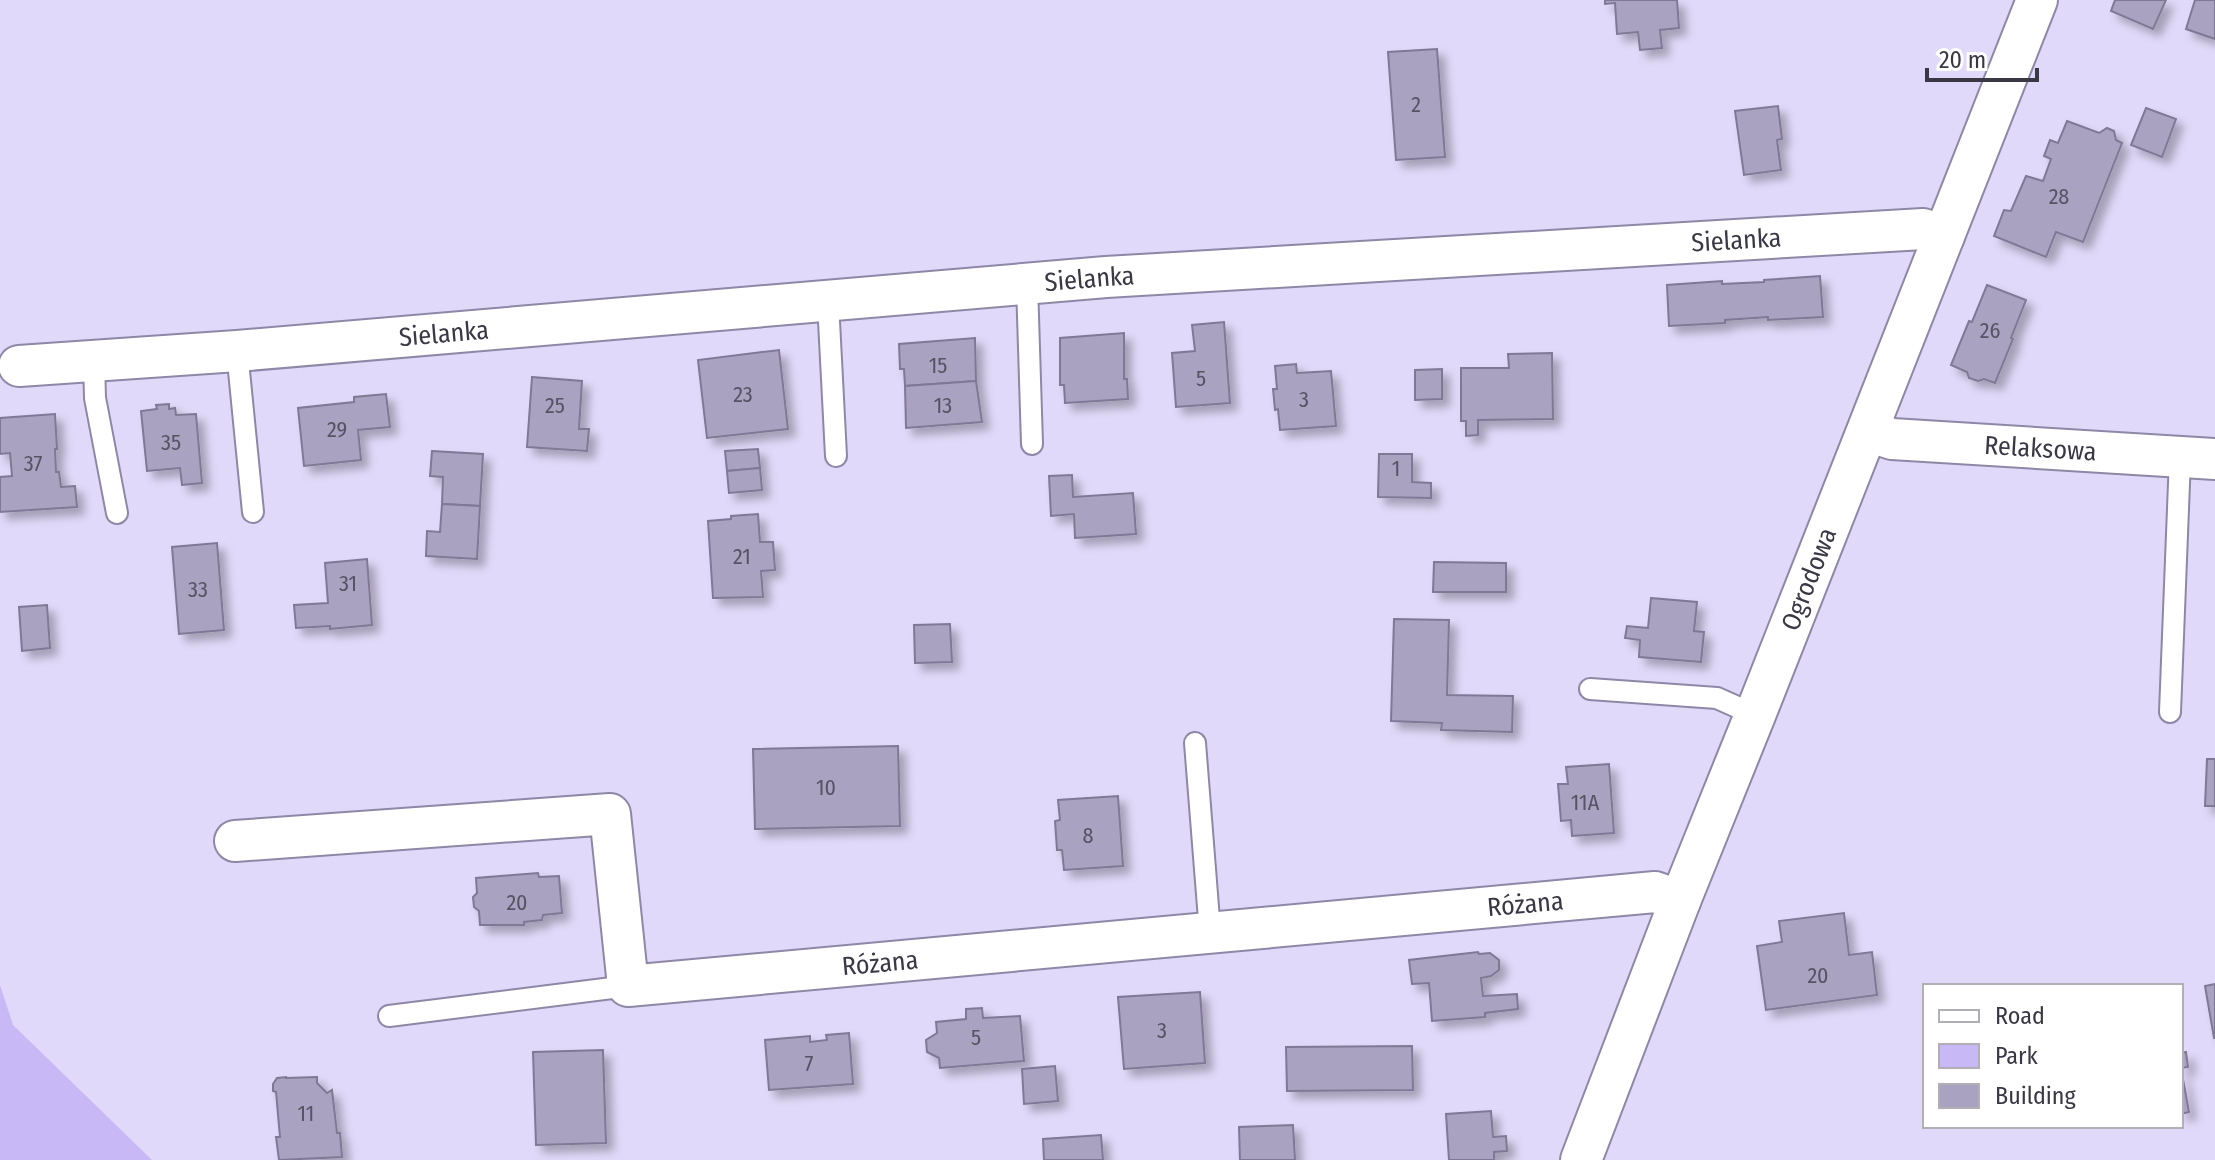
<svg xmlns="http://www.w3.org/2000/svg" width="2215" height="1160" viewBox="0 0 2215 1160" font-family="'Fira Sans Condensed',sans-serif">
	<defs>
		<filter id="shadow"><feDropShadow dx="7" dy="7" stdDeviation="4" flood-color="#0004"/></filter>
	</defs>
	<rect width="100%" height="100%" fill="#e0d9f9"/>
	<path fill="#c8b8f6" d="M0,985L13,1025L152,1160H0Z"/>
	<g fill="#aaa2c1" stroke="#807996" stroke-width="2" filter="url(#shadow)">
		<path d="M1605,0H1677L1679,28L1660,30L1662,48L1640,50L1638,32L1617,34L1615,3L1605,4Z"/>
		<path d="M2115,0H2166L2153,29L2111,11Z"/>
		<path d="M2195,0H2215V39L2186,29Z"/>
		<path d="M1437,49L1445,157L1396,160L1388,52Z"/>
		<path d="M1778,106L1782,139L1777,140L1781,170L1744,175L1735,111Z"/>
		<path d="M2146,108L2176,119L2162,157L2131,145Z"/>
		<path d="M2067,121L2099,133L2107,128L2114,131L2116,140L2122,143L2083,242L2056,232L2046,257L1994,236L2004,210L2011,211L2026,176L2043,181L2051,159L2044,156L2050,140L2058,143Z"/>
		<path d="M1820,276L1823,317L1768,320V317L1725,320V323L1669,326L1667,285L1722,281V284L1764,282V280Z"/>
		<path d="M1987,285L2026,300L2011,338L2013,339L1995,383L1984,379L1978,381L1969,378L1967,372L1951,365L1969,321L1972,322Z"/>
		<path d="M1224,322L1230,403L1176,407L1172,353L1195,351L1192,325Z"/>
		<path d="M1124,333V379H1127L1128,399L1065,403L1064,385H1060V338Z"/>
		<path d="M975,338L976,381L905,386L904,369H900L899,344Z"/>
		<path d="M779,350L788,429L707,438L698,360Z"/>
		<path d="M1552,353L1553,419L1478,420V435L1466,436V421H1461V368H1509L1508,354Z"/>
		<path d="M1296,364L1297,373L1331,371L1336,426L1280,430L1278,409L1275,410L1273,389H1277L1275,366Z"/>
		<path d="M1442,369V399L1415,400V370Z"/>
		<path d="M532,377L582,381L579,429H589L587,451L527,447Z"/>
		<path d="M976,381L982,422L906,428L905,386Z"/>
		<path d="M386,394L390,427L358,430L361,460L304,466L298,408L354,402V397Z"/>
		<path d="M169,404V409L175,408L176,415L196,414L202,483L182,485L180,468L147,471L141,411L157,409L156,405Z"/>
		<path d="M55,414L57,449H55L56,472H59L61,487L75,486L77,507L0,512V477L12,476L10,453L0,454V418Z"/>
		<path d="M758,449L760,468L727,471L725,451Z"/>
		<path d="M432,451L483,454L480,506L442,504L443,477L430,476Z"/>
		<path d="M1379,454H1412V482L1431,483V498L1378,497Z"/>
		<path d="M760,468L762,490L729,493L727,471Z"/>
		<path d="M1072,475L1073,497L1133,493L1136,534L1075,538L1074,514L1051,516L1049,476Z"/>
		<path d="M442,504L480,506L477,559L426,556L427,531L440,532Z"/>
		<path d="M758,514L760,542H773L775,570L761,571L763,597L713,598L708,521L731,519V516Z"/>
		<path d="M217,543L224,630L179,634L172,547Z"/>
		<path d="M367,559L372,625L330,629V626L296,628L294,605L328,603L325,563Z"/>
		<path d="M1434,562L1506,563V592H1433Z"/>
		<path d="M1651,598L1697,602L1694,631L1704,632L1701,662L1639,657L1640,640L1625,638L1627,626L1648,628Z"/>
		<path d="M47,605L50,648L22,651L19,607Z"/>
		<path d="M1394,619L1449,620L1447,695L1513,696L1512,732L1441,730L1442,723L1391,721Z"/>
		<path d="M950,624L952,662L915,663L914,625Z"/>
		<path d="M898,746L900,826L755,829L753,749Z"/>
		<path d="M2207,759H2215V806H2205Z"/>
		<path d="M1609,764L1614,833L1572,836L1571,820L1561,821L1558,784H1568L1566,767Z"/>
		<path d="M1118,796L1123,866L1064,870L1062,850H1057L1055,821L1060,820L1058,800Z"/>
		<path d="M538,873L539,877L559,876L562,913L543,915L542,920L524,922V925H480L479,911L474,907L473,897L477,893L476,878Z"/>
		<path d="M1844,913L1849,955L1872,952L1877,995L1766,1010L1757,946L1782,942L1779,921Z"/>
		<path d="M1478,952L1479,954L1490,953L1499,960V970L1491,976L1481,978L1483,996L1517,994L1518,1009L1485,1013V1017L1432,1021L1429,983L1412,984L1409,960Z"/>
		<path d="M2215,984V1038H2214L2205,986Z"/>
		<path d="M1200,992L1205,1063L1124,1069L1118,997Z"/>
		<path d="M982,1008L983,1018L1020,1016L1024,1061L940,1068L939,1058L927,1052L926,1040L937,1033L936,1022L966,1019V1009Z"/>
		<path d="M849,1033L853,1084L769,1090L765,1040L810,1036V1042L827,1040L826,1035Z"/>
		<path d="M1412,1046L1413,1090L1287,1091L1286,1047Z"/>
		<path d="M603,1050L606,1143L536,1145L533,1052Z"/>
		<path d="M2186,1052L2188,1067L2181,1068L2189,1112L2181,1114V1053Z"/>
		<path d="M1055,1066L1058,1101L1024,1104L1022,1069Z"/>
		<path d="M286,1077V1078L317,1077V1083L327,1093L332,1090L337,1133H340L342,1157L279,1160L276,1137H280L276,1092L273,1091V1084L277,1078Z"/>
		<path d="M1491,1111L1493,1137L1506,1136L1507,1151L1494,1152V1160H1449L1446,1114Z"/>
		<path d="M1293,1125L1295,1160H1240L1239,1127Z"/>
		<path d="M1101,1135L1103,1160H1044L1043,1139Z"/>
	</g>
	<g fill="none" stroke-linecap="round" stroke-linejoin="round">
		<g stroke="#8e87a5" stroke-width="24">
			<g id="lane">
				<path d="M1027,284L1032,444"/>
				<path d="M828,302L836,456"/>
				<path d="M237,351L253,512"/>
				<path d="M94,361L95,398L117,513"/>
				<path d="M1590,689L1717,698L1755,715"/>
				<path d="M2170,712L2180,458"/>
				<path d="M1195,743L1210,932"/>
				<path d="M389,1016L628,986"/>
			</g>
		</g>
		<g stroke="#8e87a5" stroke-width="44">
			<g id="street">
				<path id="s1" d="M19,366L237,351L1106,277L1923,229L1944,236"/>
				<path id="s2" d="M1868,431L1892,439L2215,459"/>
				<path id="s3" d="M235,841L610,814L628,986L1655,892L1680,901"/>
				<path id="s4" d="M1581,1160L1680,901L1755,715L2037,0"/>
			</g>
		</g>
		<use href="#lane" stroke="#fff" stroke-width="20"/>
		<use href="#street" stroke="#fff" stroke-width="40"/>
	</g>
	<g text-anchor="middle" stroke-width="6" stroke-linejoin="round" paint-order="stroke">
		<g font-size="22" fill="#575264">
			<text x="1416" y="112">2</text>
			<text x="2059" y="204">28</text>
			<text x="1990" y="338">26</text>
			<text x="938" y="373">15</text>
			<text x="1201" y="386">5</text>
			<text x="743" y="402">23</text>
			<text x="1304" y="407">3</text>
			<text x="555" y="413">25</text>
			<text x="943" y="413">13</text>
			<text x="337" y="437">29</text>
			<text x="171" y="450">35</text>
			<text x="33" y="471">37</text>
			<text x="1396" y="476">1</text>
			<text x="742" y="564">21</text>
			<text x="348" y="591">31</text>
			<text x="198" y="597">33</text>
			<text x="826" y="795">10</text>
			<text x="1585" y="810">11A</text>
			<text x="1088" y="843">8</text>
			<text x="517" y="910">20</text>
			<text x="1818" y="983">20</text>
			<text x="1162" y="1038">3</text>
			<text x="976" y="1045">5</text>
			<text x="809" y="1071">7</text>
			<text x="306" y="1121">11</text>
		</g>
		<g font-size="26" fill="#3b3845" stroke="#fff">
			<text dy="9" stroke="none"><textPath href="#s1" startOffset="1722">Sielanka</textPath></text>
			<text dy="9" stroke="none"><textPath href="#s1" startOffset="1074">Sielanka</textPath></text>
			<text dy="9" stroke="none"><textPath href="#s1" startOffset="426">Sielanka</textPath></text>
			<text dy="9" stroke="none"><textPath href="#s2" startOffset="174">Relaksowa</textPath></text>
			<text dy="9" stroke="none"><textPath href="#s4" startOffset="624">Ogrodowa</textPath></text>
			<text dy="9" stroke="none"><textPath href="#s3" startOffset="1450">Różana</textPath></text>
			<text dy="9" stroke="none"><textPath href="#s3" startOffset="802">Różana</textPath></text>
		</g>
	</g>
	<rect x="1923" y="984" width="260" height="144" fill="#ffffff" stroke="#b1afb5" stroke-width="2"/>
	<rect x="1939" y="1010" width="40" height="12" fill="#ffffff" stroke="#b1afb5" stroke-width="2"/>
	<text x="1995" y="1024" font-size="24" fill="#3b3845">Road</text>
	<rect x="1939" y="1044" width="40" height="24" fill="#c8b8f6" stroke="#b1afb5" stroke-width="2"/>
	<text x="1995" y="1064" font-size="24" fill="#3b3845">Park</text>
	<rect x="1939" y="1084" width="40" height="24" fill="#aaa2c1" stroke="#b1afb5" stroke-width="2"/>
	<text x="1995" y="1104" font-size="24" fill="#3b3845">Building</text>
	<path d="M1927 68v12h110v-12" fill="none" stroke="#3b3845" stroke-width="4"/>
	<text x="1939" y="68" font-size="24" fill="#3b3845" stroke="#ffffff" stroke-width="6" paint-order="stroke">20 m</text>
</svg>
